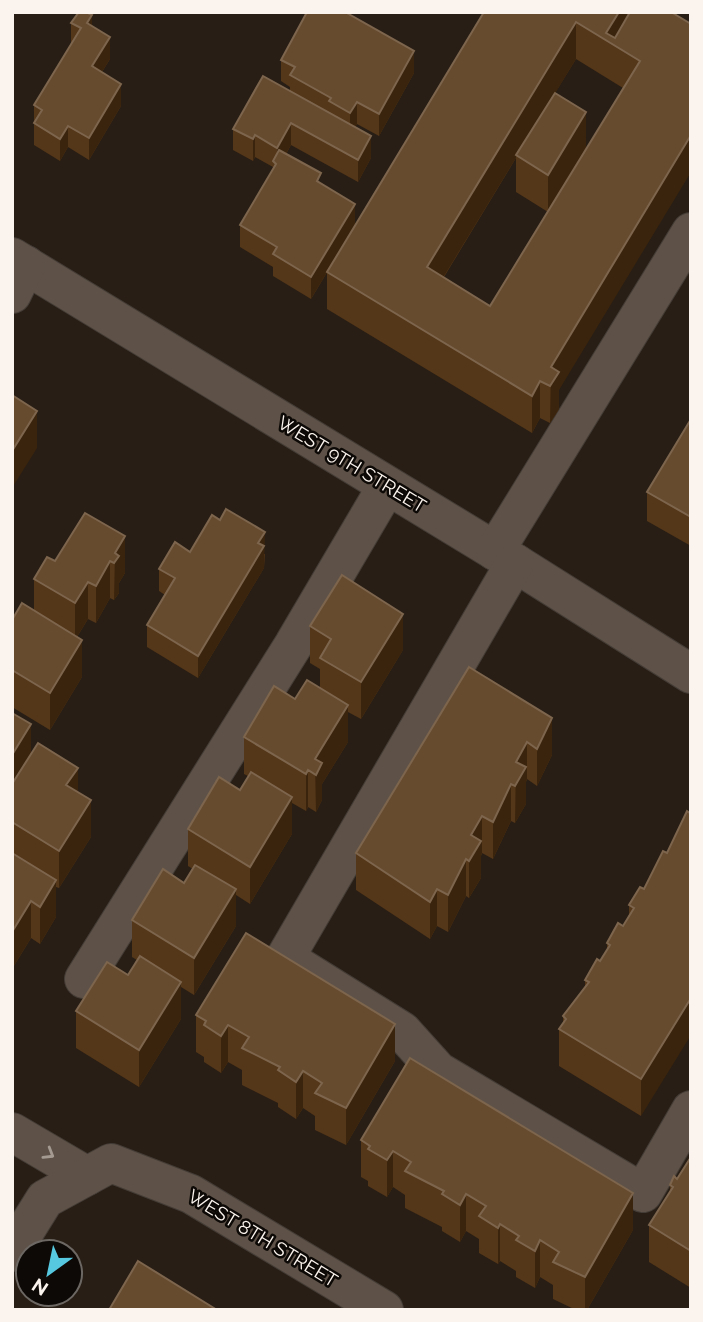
<svg xmlns="http://www.w3.org/2000/svg" width="703" height="1322" viewBox="0 0 703 1322" font-family="Raleway,sans-serif">
	<rect width="100%" height="100%" fill="#281e15"/>
	<g fill="none" stroke-linecap="round" stroke-linejoin="round">
		<g stroke="#443c36" stroke-width="40">
			<g id="minor">
				<path d="M12,257L515,563L691,674"/>
				<path d="M12,294L26,265"/>
				<path d="M495,551L691,232"/>
				<path d="M515,563L285,958L402,1031L438,1071L643,1193L691,1110"/>
				<path d="M84,979L294,644L387,486"/>
				<path d="M12,1132L87,1176"/>
				<path d="M12,1252L45,1199L111,1163L191,1194L384,1310"/>
			</g>
		</g>
		<use href="#minor" stroke="#5e5248" stroke-width="38"/>
	</g>
	<g fill="#543618" fill-rule="evenodd">
		<path d="M484,12H629V14L671,12L559,390V409L550,423L540,418L532,433L327,309V272ZM576,59L623,88L586,149L555,93ZM516,158V192L548,212L490,306L444,277Z"/>
		<path d="M71,23L92,26L110,59L102,72L121,106L89,160L68,147L60,161L34,145V105L71,44Z"/>
		<path d="M281,60L414,73L379,136L357,124L355,127L371,158L358,182L291,145L286,154L321,183L355,226L311,299L273,276V267L240,247V225L273,170V167L255,157L253,161L233,150V129L290,91V87L281,81Z"/>
		<path d="M691,419V546L647,521V492Z"/>
		<path d="M85,513L125,573L119,583V593L114,600L110,598L96,623L88,619L77,637L82,677L50,730L12,707V620L34,610V579L55,561Z"/>
		<path d="M190,552L265,554L264,568L198,678L147,647V625L165,595L159,591V569Z"/>
		<path d="M310,626L403,650L361,719L348,712V742L322,784V800L316,812L308,807L306,811L292,803V834L250,904L236,895V926L194,995L181,987V1019L139,1087L76,1048V1011L128,975L137,960L132,957V920L184,883L193,869L188,866V829L240,790L248,776L244,774V737L295,699L320,688V669L310,663Z"/>
		<path d="M12,713L31,754L78,792L91,837L59,888L56,887V917L40,944L31,938L12,969Z"/>
		<path d="M552,718V755L537,786L527,779L526,782V804L515,823L511,821L493,859L482,853L481,856V878L469,898L466,896L448,932L437,926L430,939L356,890V853Z"/>
		<path d="M644,889L641,1116L559,1066V1029L563,1024V1016L585,987V980L600,961L607,950V943L623,926L629,915V905Z"/>
		<path d="M196,1015L395,1061L346,1145L315,1130V1116L303,1108L296,1119L278,1107V1103L242,1085V1070L228,1062L221,1073L204,1062V1057L196,1052Z"/>
		<path d="M361,1140L633,1230L587,1310H576L553,1299V1285L540,1277L535,1288L516,1277V1271L500,1261L498,1264L479,1253V1239L466,1231L460,1242L442,1231V1227L405,1208V1195L393,1187L387,1197L368,1186V1181L361,1177Z"/>
		<path d="M691,1157V1288L649,1262V1225L670,1192V1185L677,1179Z"/>
	</g>
	<g fill="#3b240d">
		<path d="M618,12H629V31L619,48L606,33Z"/>
		<path d="M92,15V37L87,23Z"/>
		<path d="M576,22V59L517,156L516,155V158L427,304V267Z"/>
		<path d="M110,37V59L92,88V66Z"/>
		<path d="M414,51V73L379,136V114Z"/>
		<path d="M121,84V106L89,160V138Z"/>
		<path d="M357,102V124L350,135V113Z"/>
		<path d="M586,112V149L548,212V175Z"/>
		<path d="M291,123V145L277,169V148Z"/>
		<path d="M68,126V147L60,161V139Z"/>
		<path d="M255,135V157L253,161V139Z"/>
		<path d="M691,135V172L559,390V409L550,423L551,367Z"/>
		<path d="M371,136V158L358,182V160Z"/>
		<path d="M355,204V226L311,299V277Z"/>
		<path d="M540,381V418L532,433V396Z"/>
		<path d="M37,411V448L12,488V451Z"/>
		<path d="M265,532L264,568L198,678V656L258,543Z"/>
		<path d="M125,536V573L119,583V593L114,600L115,553Z"/>
		<path d="M110,561V598L96,623V586Z"/>
		<path d="M88,582V619L75,640V603Z"/>
		<path d="M403,614V650L361,719V682Z"/>
		<path d="M82,640V677L50,730V693Z"/>
		<path d="M348,705V742L322,784V800L316,812L315,759Z"/>
		<path d="M552,718V755L537,786V749Z"/>
		<path d="M31,724V761L12,792V755Z"/>
		<path d="M527,742V779L526,782V804L515,823L516,762Z"/>
		<path d="M78,768V805L66,785Z"/>
		<path d="M308,770V807L306,811V774Z"/>
		<path d="M511,784V821L493,859V822Z"/>
		<path d="M292,797V834L250,904V867Z"/>
		<path d="M91,800V837L59,888V851Z"/>
		<path d="M482,816V853L481,856V878L469,898V861L471,835Z"/>
		<path d="M466,859V896L448,932V895Z"/>
		<path d="M56,880V917L40,944V907Z"/>
		<path d="M236,889V926L194,995V958Z"/>
		<path d="M437,889V926L430,939V902Z"/>
		<path d="M31,901V938L12,969V932Z"/>
		<path d="M181,982V1019L139,1087V1050Z"/>
		<path d="M691,998V1035L641,1116V1079Z"/>
		<path d="M395,1024V1061L346,1145V1108Z"/>
		<path d="M228,1025V1062L221,1073V1036Z"/>
		<path d="M303,1071V1108L296,1119V1082Z"/>
		<path d="M393,1151V1187L387,1197V1160Z"/>
		<path d="M633,1193V1230L587,1310H585V1277Z"/>
		<path d="M466,1194V1231L460,1242V1205Z"/>
		<path d="M500,1224V1261L498,1264V1228Z"/>
		<path d="M540,1240V1277L535,1288V1251Z"/>
	</g>
	<g fill="#664b2f" stroke="#7d654d" stroke-width="2" fill-rule="evenodd">
		<path d="M79,12H86L92,15L87,23L110,37L92,66L121,84L89,138L68,126L60,139L34,123L42,110L34,105L81,28L71,23Z"/>
		<path d="M307,12H345L414,51L379,114L357,102L350,113L329,101L331,98L290,75L295,67L281,60Z"/>
		<path d="M484,12H619L606,33L615,38L630,12H671L691,24V135L551,367L559,372L550,386L540,381L532,396L327,272ZM576,22L640,61L490,306L427,267Z"/>
		<path d="M263,76L371,136L358,160L291,123L277,148L255,135L253,139L233,129Z"/>
		<path d="M555,93L586,112L548,175L516,155Z"/>
		<path d="M279,150L321,173L317,181L355,204L311,277L273,254L277,247L240,225L276,164L273,161Z"/>
		<path d="M12,395L37,411L12,451Z"/>
		<path d="M691,419V517L647,492Z"/>
		<path d="M226,509L265,532L258,543L264,546L198,656L147,625L175,578L159,569L175,542L190,552L212,515L220,520Z"/>
		<path d="M85,513L125,536L115,553L119,556L114,563L110,561L96,586L88,582L75,603L34,579L47,557L55,561Z"/>
		<path d="M342,575L403,614L361,682L320,658L331,639L310,626Z"/>
		<path d="M22,603L82,640L50,693L12,670V620Z"/>
		<path d="M469,667L552,718L537,749L527,742L516,762L526,767L515,786L511,784L493,822L482,816L471,835L481,841L469,861L466,859L448,895L437,889L430,902L356,853Z"/>
		<path d="M307,680L348,705L315,759L322,763L316,775L308,770L306,774L244,737L274,686L295,699Z"/>
		<path d="M12,713L31,724L12,755Z"/>
		<path d="M38,743L78,768L66,785L91,800L59,851L12,822V784Z"/>
		<path d="M251,772L292,797L250,867L188,829L219,777L240,790Z"/>
		<path d="M687,811L691,814V998L641,1079L559,1029L566,1019L563,1016L589,982L585,980L597,959L600,961L610,945L607,943L618,923L623,926L634,908L629,905L640,887L644,889L663,851L667,853Z"/>
		<path d="M12,853L56,880L40,907L31,901L12,932Z"/>
		<path d="M195,865L236,889L194,958L132,920L163,869L184,883Z"/>
		<path d="M246,933L395,1024L346,1108L315,1093L322,1083L303,1071L296,1082L278,1070L280,1067L242,1048L249,1037L228,1025L221,1036L204,1025L206,1021L196,1015Z"/>
		<path d="M140,956L181,982L139,1050L76,1011L107,962L128,975Z"/>
		<path d="M410,1058L633,1193L585,1277L553,1262L559,1252L540,1240L535,1251L516,1240L519,1236L500,1224L498,1228L479,1216L486,1206L466,1194L460,1205L442,1194L444,1191L405,1171L411,1162L393,1151L387,1160L368,1149L370,1146L361,1140Z"/>
		<path d="M691,1157V1251L649,1225L673,1187L670,1185L674,1176L677,1179Z"/>
		<path d="M138,1261L217,1310H109Z"/>
	</g>
	<defs><path id="oneway-chevron" d="M-2-3.5L2.5 0L-2 3.5" fill="none" stroke-width="1.6" stroke-linecap="round" stroke-linejoin="round" transform="scale(1.75)"/></defs>
	<use stroke="#a59a92" href="#oneway-chevron" transform="translate(49 1154) rotate(31)"/>
	<g text-anchor="middle" stroke-width="5" stroke-linejoin="round" paint-order="stroke">
		<g font-size="19" fill="#fbf3ed" stroke="#0d0906">
			<text transform="translate(352 464) rotate(31)" y="7">WEST 9TH STREET</text>
			<text transform="translate(263 1238) rotate(31)" y="7">WEST 8TH STREET</text>
		</g>
	</g>
	<rect width="703" height="1322" fill="none" stroke="#fbf3ed" stroke-width="28"/>
	<g transform="translate(49 1273) rotate(213)"><circle r="33" fill="#0d0906" stroke="#6c6762" stroke-width="2"/>
	<path d="M0-5L12 26L0 18L-12 26Z" fill="#56c9e0"/>
	<text y="-10" font-size="19" font-weight="bold" text-anchor="middle" fill="#fbf3ed">N</text>
	</g>
</svg>
